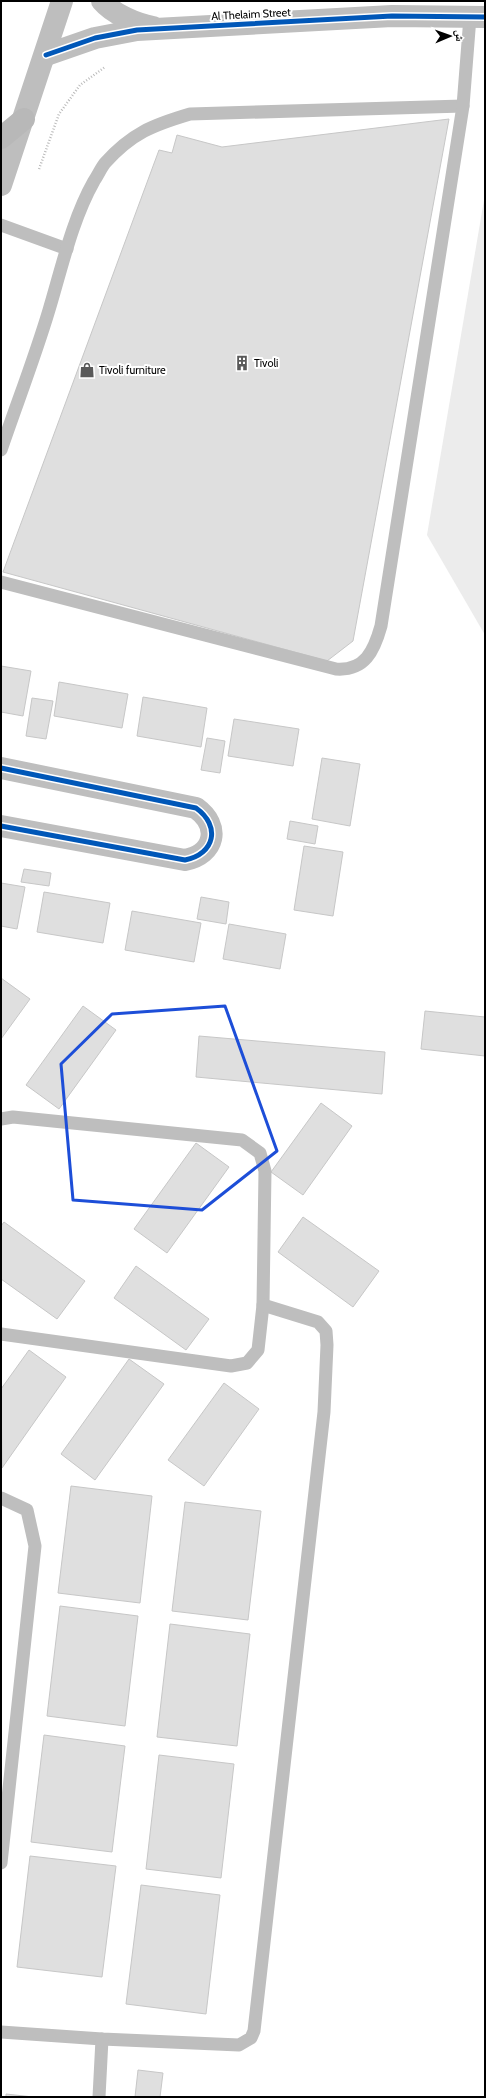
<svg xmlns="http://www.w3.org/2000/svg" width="486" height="2098" viewBox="0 0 486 2098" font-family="Cabin,'Noto Naskh Arabic',sans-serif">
	<rect width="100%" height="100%" fill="#fff"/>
	<path fill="#ececec" d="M485,194V635L427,535Z"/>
	<g fill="#dfdfdf" stroke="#c7c7c7">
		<path d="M449,119L353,641L327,661L3,572L159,150L172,153L177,135L222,147Z"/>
		<path d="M1,666L31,671L23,716L1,712Z"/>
		<path d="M59,682L128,694L122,728L54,716Z"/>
		<path d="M143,697L207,708L201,747L137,736Z"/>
		<path d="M32,698L53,701L46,739L26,736Z"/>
		<path d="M234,719L299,729L293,766L228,756Z"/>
		<path d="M207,738L225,741L220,773L201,770Z"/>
		<path d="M322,758L360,764L350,826L312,819Z"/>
		<path d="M290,821L318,826L315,844L287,839Z"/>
		<path d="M304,846L343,852L333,916L294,910Z"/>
		<path d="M24,869L51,873L49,886L21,882Z"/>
		<path d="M1,883L25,887L17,929L1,926Z"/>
		<path d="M44,892L110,903L103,943L37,932Z"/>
		<path d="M201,897L229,902L226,924L197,919Z"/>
		<path d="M132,911L201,923L194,962L125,950Z"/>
		<path d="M229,924L286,934L280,969L223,959Z"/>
		<path d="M1,978L30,999L1,1039Z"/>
		<path d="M83,1006L116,1030L59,1109L26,1085Z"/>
		<path d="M425,1011L485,1017V1056L421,1049Z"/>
		<path d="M199,1036L385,1052L382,1094L196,1077Z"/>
		<path d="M321,1103L352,1126L303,1195L271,1172Z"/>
		<path d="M196,1143L229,1167L167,1253L134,1229Z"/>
		<path d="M303,1217L379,1271L353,1307L278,1252Z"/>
		<path d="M4,1222L85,1281L57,1319L1,1279V1226Z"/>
		<path d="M136,1266L209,1319L186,1350L114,1298Z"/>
		<path d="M29,1350L66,1377L2,1468L1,1389Z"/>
		<path d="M129,1359L164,1384L95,1480L61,1454Z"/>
		<path d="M224,1383L259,1409L204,1486L168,1460Z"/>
		<path d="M71,1486L152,1496L140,1603L58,1593Z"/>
		<path d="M185,1502L261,1511L248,1620L172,1611Z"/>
		<path d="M60,1606L138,1616L125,1726L47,1716Z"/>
		<path d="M170,1624L250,1634L237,1746L157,1737Z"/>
		<path d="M44,1735L125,1746L112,1852L31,1842Z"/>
		<path d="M159,1755L234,1764L221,1878L146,1869Z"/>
		<path d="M30,1856L116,1866L102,1977L17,1967Z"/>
		<path d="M141,1885L220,1895L206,2014L126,2004Z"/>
		<path d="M138,2070L163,2073L160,2097H135Z"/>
		<path d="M6,2094L33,2097H6Z"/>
	</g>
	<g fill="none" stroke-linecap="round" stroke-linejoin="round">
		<path stroke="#b9b9b9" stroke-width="2.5" stroke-dasharray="1 2" stroke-linecap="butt" d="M39,169L59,114L80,85L105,67"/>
		<g stroke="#bebebe" stroke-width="13">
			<path d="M1,225L67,249"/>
			<path d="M1,450C17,403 35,357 49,310C62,267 72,220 94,181C98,175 101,168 105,163C132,133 153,125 190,114L463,106"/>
			<path d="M1,582L336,669C365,671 374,651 381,626L463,106L470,17"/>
			<path d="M1,1119L13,1117L242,1140L260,1153L265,1171L263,1305L258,1350L247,1363L231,1366L1,1334"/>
			<path d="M1,1498L27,1510L35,1546L1,1863"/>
			<path d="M1,2032L102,2039L239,2045L251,2038L254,2031L324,1412L327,1345L326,1331L318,1322L263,1305"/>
			<path d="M99,2097L102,2039"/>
		</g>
		<g stroke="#bebebe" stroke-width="22">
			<path d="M102,1C113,14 136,24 153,27"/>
			<path d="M46,55L95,38L137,30L392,16L485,17"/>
			<path d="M1,185L62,1"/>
			<path d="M1,768L196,808C221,826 215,854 185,860L1,826"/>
		</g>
		<path stroke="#b8b8b8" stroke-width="22" d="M1,138L24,119"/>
		<g stroke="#fff" stroke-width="8">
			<g id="cycleway">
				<path d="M46,55L95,38L137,30L392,16L485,17"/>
				<path d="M1,768L196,808C221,826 215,854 185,860L1,826"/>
			</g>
		</g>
		<use href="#cycleway" stroke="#0057b8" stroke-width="5"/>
	</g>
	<path fill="none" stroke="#1d4ed8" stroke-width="3" stroke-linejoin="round" d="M225,1006L277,1151L202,1210L73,1200L61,1064L112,1014Z"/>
	<defs>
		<g id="building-bare" transform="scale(1.2)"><path d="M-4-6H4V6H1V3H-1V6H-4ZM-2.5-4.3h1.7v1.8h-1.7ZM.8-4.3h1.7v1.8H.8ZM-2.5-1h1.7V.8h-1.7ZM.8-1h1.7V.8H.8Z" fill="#595959" stroke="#fff" stroke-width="2.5" paint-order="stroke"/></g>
		<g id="shop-bare" transform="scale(1.2)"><path d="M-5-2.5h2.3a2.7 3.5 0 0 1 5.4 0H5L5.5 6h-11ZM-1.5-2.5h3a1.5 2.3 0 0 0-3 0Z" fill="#595959" stroke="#fff" stroke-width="2.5" paint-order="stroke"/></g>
	</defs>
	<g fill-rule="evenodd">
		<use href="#building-bare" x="242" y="363"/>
		<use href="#shop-bare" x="87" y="370"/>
	</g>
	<g text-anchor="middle" stroke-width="4" stroke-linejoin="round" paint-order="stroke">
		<g font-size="11" fill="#000" stroke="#fff">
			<text transform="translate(251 14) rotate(-3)" y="4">Al Thelaim Street</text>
		</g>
		<g font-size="11" fill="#000" stroke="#fff" text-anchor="start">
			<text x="254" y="367">Tivoli</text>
			<text x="99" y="374">Tivoli furniture</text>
		</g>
	</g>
	<rect width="486" height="2098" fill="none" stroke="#000000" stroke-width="4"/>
	<g transform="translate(450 36) rotate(88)" stroke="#ffffff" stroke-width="3" paint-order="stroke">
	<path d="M0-3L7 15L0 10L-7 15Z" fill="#000000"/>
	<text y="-6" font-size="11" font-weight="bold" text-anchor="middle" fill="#000000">ش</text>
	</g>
</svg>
